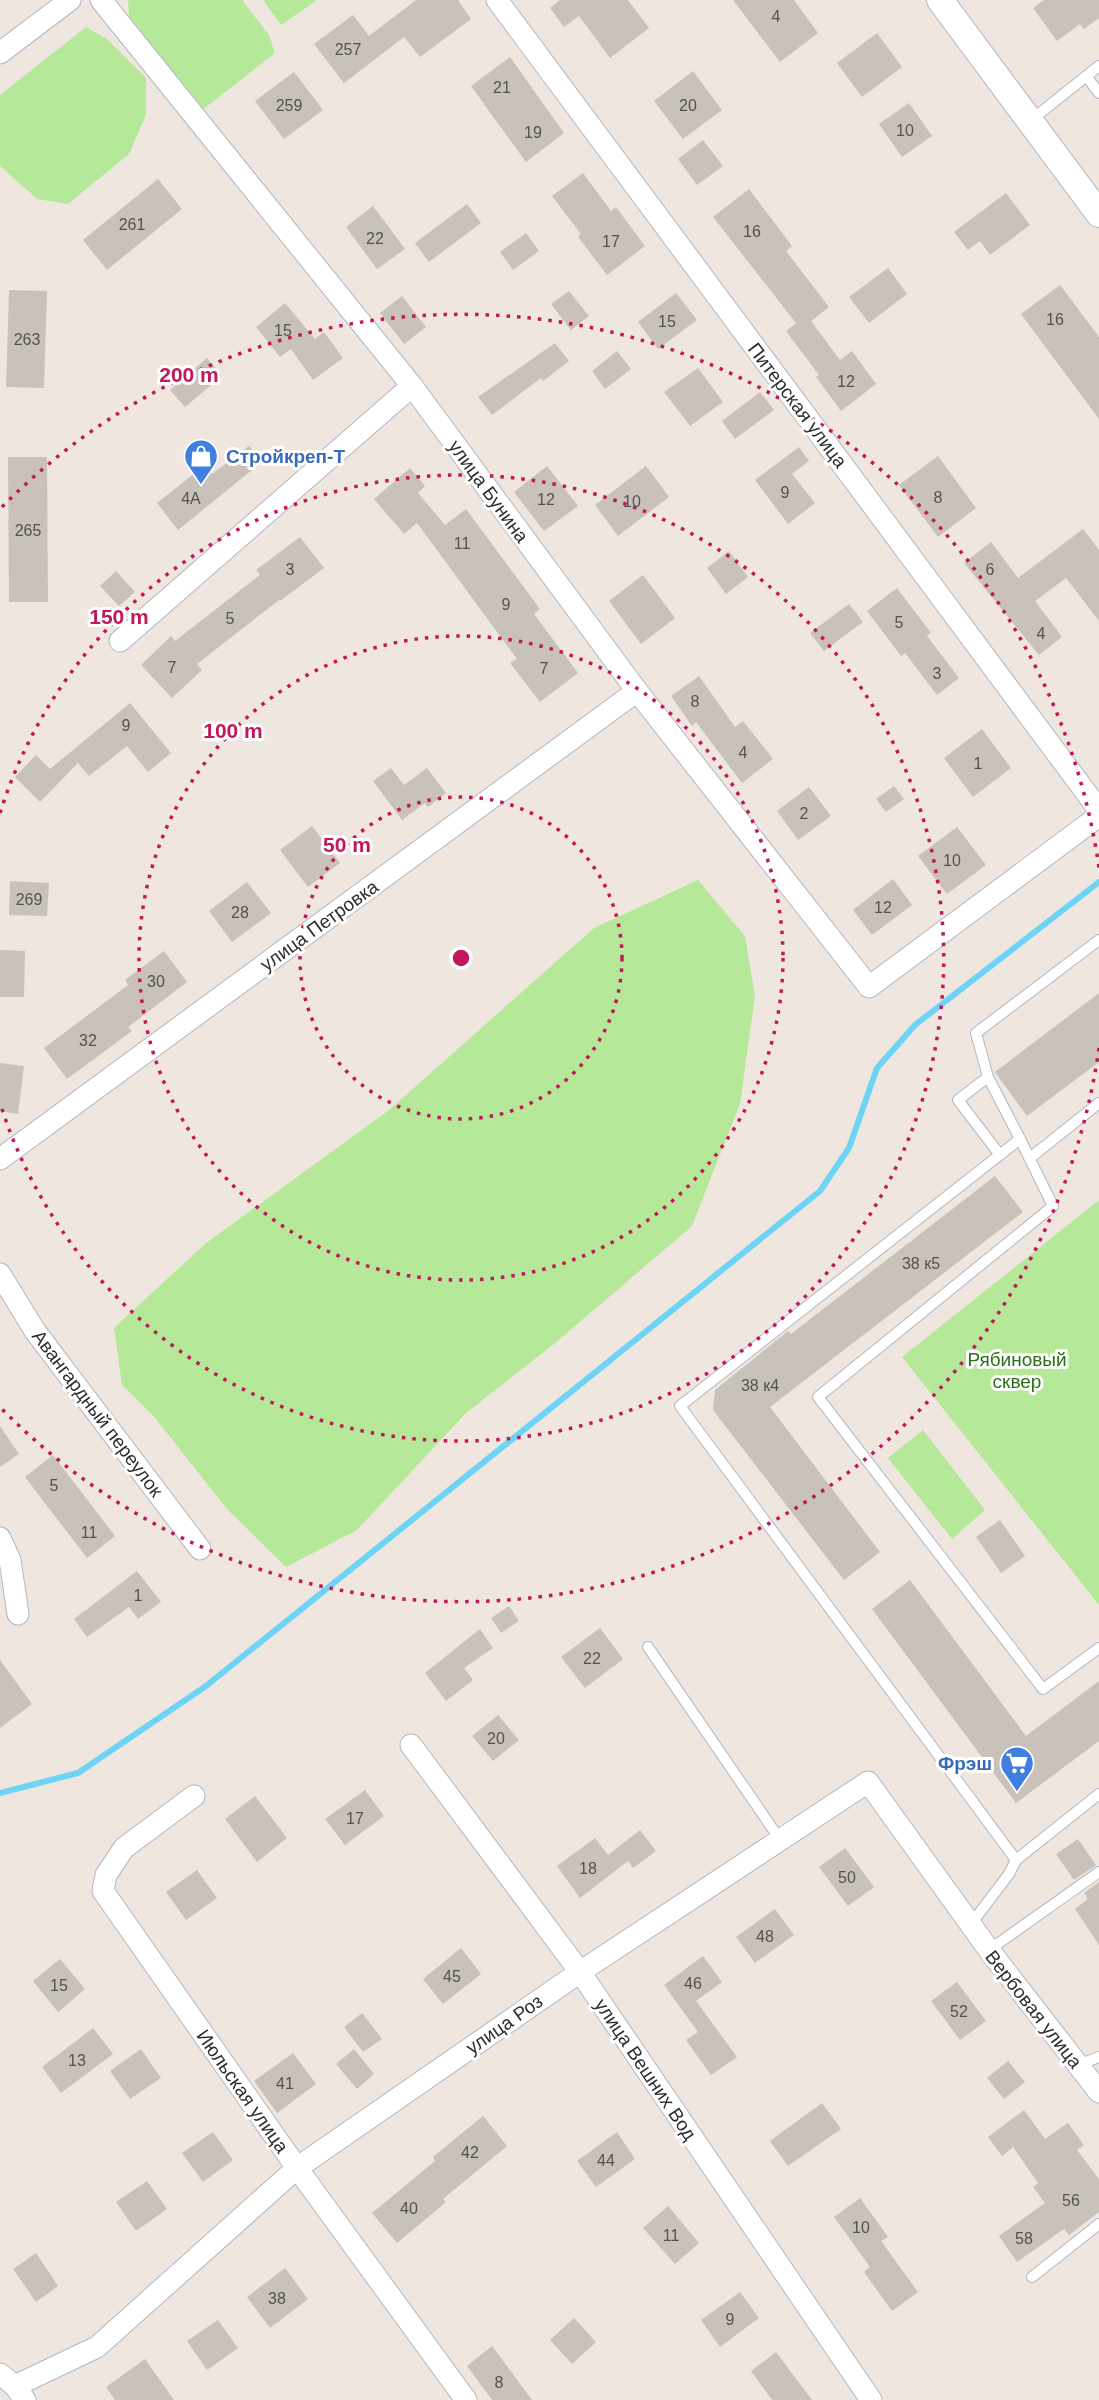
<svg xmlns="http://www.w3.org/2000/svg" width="1099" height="2400" viewBox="0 0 1099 2400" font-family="Arial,sans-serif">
	<rect width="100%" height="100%" fill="#efe7df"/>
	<g fill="#b6e899">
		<path d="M128,0H242L269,35L275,53L201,111L129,18Z"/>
		<path d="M263,0H315L316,1L281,25Z"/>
		<path d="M86,27L107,39L146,78V115L129,154L68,204L37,199L0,166V95Z"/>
		<path d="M698,880L745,936L755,996L740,1104L692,1226L554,1344L466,1413L357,1530L286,1567L227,1509L155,1418L122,1385L114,1328L205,1244L389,1110L594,928Z"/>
		<path d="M1099,1200V1605L902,1357Z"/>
		<path d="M923,1430L985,1510L952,1539L888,1458Z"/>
	</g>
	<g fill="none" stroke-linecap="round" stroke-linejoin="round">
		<path stroke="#6dd4f5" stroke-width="6" d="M0,1793L78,1773L206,1686L820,1191L849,1148L877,1068L915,1025L1099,882"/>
	</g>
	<g fill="#c8c2ba">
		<path d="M416,0H458L471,19L420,57L404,37L344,83L314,44L353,15L369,36Z"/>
		<path d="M560,0H628L649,28L610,58L579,16L564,27L550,8Z"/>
		<path d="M733,0H794L818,33L780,62Z"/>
		<path d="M1044,0H1099V18L1084,29L1080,24L1057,41L1033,8Z"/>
		<path d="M877,33L902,67L862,97L837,63Z"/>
		<path d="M510,57L564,133L526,162L471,86Z"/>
		<path d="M693,71L722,110L683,139L654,101Z"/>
		<path d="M294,72L323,110L284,139L255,101Z"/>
		<path d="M909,103L932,136L902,157L879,124Z"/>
		<path d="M703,140L723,166L697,185L678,159Z"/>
		<path d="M583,173L611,211L616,207L645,246L607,275L578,237L581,234L552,196Z"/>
		<path d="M158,179L182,209L107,270L83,240Z"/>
		<path d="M749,189L792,246L786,251L829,307L811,321L840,360L852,351L876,384L841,411L816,377L819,375L786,331L796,323L713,217Z"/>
		<path d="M1006,193L1030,225L990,255L980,241L968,250L954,232Z"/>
		<path d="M467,204L481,223L429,262L415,243Z"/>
		<path d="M373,206L405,249L377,269L346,227Z"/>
		<path d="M526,233L539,251L513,270L500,252Z"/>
		<path d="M888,268L907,294L869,323L849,297Z"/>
		<path d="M1060,285L1099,337V419L1021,314Z"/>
		<path d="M9,290L47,291L44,388L6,387Z"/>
		<path d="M569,291L589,316L571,330L551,304Z"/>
		<path d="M676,293L697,320L658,349L638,322Z"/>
		<path d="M402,296L426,327L404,344L380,313Z"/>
		<path d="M285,303L315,339L324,332L343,358L313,380L291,349L280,357L256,327Z"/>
		<path d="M555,343L569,361L543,381L541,378L492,415L478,397Z"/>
		<path d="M617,351L631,369L605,389L592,371Z"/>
		<path d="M207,358L222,376L185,407L170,390Z"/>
		<path d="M698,368L723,402L690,426L664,392Z"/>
		<path d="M760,392L774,410L735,439L722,421Z"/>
		<path d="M249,446L262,462L178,530L157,503L205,465L212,474Z"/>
		<path d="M799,447L809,461L792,474L815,503L788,524L755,480Z"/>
		<path d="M938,456L976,508L938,537L899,485Z"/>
		<path d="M8,457H47L48,602H9Z"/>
		<path d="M547,466L578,506L544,531L514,492Z"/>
		<path d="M646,466L669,497L618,536L595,505Z"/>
		<path d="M410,468L425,486L418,493L445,525L466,509L540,609L534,614L578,673L540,702L510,663L517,659L417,523L404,534L374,499Z"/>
		<path d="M1083,529L1099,550V621L1066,578L1035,601L1062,637L1039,655L964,563L991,542L1018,578Z"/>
		<path d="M300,537L324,568L280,601L279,600L197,664L202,670L172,698L141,665L171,636L175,641L260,575L256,570Z"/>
		<path d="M729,551L748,577L726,594L707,568Z"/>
		<path d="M116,571L135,592L119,606L100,586Z"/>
		<path d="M643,575L675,618L641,644L609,601Z"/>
		<path d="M897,588L931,633L927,636L959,678L937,695L905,653L901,656L867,611Z"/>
		<path d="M849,604L863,622L824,651L810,633Z"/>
		<path d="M699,676L735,727L743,721L773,759L742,783L696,722L692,726L671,696Z"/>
		<path d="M130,703L171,753L148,772L127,746L89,776L78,763L40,802L15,777L36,755L50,769Z"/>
		<path d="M982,729L1011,768L973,797L944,758Z"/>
		<path d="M391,768L404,785L427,768L446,793L428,807L425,803L402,820L373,781Z"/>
		<path d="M894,786L904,799L886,812L876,799Z"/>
		<path d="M809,787L831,816L798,840L777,811Z"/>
		<path d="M312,826L340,863L308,887L280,850Z"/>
		<path d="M957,827L986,865L947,894L918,856Z"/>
		<path d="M893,879L912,905L872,935L853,910Z"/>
		<path d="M10,881L49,883L47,916L9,915Z"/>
		<path d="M247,882L271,913L232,942L209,911Z"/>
		<path d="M0,950L25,951L24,997H0Z"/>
		<path d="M164,951L187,982L128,1027L132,1031L67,1079L44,1048L128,985L125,980Z"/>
		<path d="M1099,993V1062L1027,1116L995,1072Z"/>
		<path d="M0,1063L24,1066L18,1114L0,1111Z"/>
		<path d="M995,1176L1023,1212L770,1407L880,1552L844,1580L713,1410L715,1390L788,1331L791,1334Z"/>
		<path d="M0,1426L19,1454L0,1467Z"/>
		<path d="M53,1455L115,1536L87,1558L25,1477Z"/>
		<path d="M1000,1520L1025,1556L1001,1573L976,1537Z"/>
		<path d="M137,1571L161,1602L138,1619L129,1607L87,1637L74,1619Z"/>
		<path d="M910,1580L1026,1736L1099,1681V1741L1016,1803L872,1609Z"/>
		<path d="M509,1606L519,1621L501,1633L491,1618Z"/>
		<path d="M600,1628L623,1659L585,1688L561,1657Z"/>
		<path d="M480,1629L493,1648L464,1668L473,1680L446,1701L425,1673Z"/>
		<path d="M0,1660L32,1704L0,1728Z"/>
		<path d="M498,1715L519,1740L493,1761L472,1736Z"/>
		<path d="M365,1790L384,1816L345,1845L325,1819Z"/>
		<path d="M255,1796L287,1838L257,1862L225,1819Z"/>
		<path d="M640,1830L656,1851L633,1868L628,1861L580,1898L557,1866L595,1838L608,1855Z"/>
		<path d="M1078,1839L1096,1865L1074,1880L1056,1854Z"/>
		<path d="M845,1848L874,1887L848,1906L819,1867Z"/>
		<path d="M197,1870L217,1898L186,1920L166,1892Z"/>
		<path d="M1099,1882V1945L1075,1909L1088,1899L1084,1893Z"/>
		<path d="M775,1909L794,1935L755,1963L736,1937Z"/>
		<path d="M461,1948L481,1974L443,2004L423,1979Z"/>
		<path d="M703,1956L722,1982L696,2001L737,2057L711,2075L686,2040L698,2032L664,1985Z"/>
		<path d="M60,1959L85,1989L58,2012L33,1981Z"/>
		<path d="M957,1982L986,2021L960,2040L931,2001Z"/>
		<path d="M362,2013L382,2039L363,2052L344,2027Z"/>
		<path d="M93,2028L113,2054L61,2093L42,2067Z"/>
		<path d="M141,2049L161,2078L130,2099L110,2071Z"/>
		<path d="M354,2049L374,2074L357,2089L336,2064Z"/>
		<path d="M293,2053L316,2084L277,2113L254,2081Z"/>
		<path d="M1008,2061L1025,2082L1004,2099L987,2078Z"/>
		<path d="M822,2103L841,2129L788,2166L770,2141Z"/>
		<path d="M1024,2110L1045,2139L1068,2123L1084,2145L1077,2150L1099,2179V2212L1069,2235L1064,2229L1017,2262L999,2236L1045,2203L1033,2187L1038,2183L1013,2147L1002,2156L988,2137Z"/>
		<path d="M483,2116L507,2146L443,2199L446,2202L397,2243L372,2213L435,2161L433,2157Z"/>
		<path d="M213,2132L233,2160L203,2182L182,2153Z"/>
		<path d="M617,2132L635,2159L596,2187L577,2161Z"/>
		<path d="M147,2181L167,2209L136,2231L116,2202Z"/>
		<path d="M860,2198L888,2237L881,2241L918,2292L892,2311L864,2272L870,2267L834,2217Z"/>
		<path d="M668,2206L699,2243L675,2264L643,2228Z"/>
		<path d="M36,2253L58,2286L36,2302L13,2269Z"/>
		<path d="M285,2268L308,2299L270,2328L247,2297Z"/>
		<path d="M740,2292L759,2318L720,2347L701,2320Z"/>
		<path d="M574,2318L596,2342L572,2364L550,2340Z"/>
		<path d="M218,2320L238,2348L207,2370L187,2341Z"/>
		<path d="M492,2346L532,2400H492L467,2366Z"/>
		<path d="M776,2352L812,2400H772L751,2371Z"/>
		<path d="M145,2359L174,2400H115L106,2387Z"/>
	</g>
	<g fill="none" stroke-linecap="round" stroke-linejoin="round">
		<g stroke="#b3b6c1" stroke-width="12">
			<g id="service">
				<path d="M1086,76L1099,93"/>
				<path d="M1030,121L1099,66"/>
				<path d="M988,1077L1020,1139"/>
				<path d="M1000,1155L958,1100L988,1077L976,1033L1099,940"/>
				<path d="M1030,1158L1099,1103"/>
				<path d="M648,1647L781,1841"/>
				<path d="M1099,1648L1043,1689L818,1397L1053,1206L1020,1139L680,1406L1016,1860L1099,1794"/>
				<path d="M971,1924L1009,1874L1016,1860"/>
				<path d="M989,1950L1099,1872"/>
				<path d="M1078,2065L1099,2057"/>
				<path d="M1032,2277L1099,2224"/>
			</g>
		</g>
		<g stroke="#b3b6c1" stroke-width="23">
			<g id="minor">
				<path d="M101,0L412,386L637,691L869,987L1099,816"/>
				<path d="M497,0L1099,810"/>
				<path d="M0,53L70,0"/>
				<path d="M120,641L412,386"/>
				<path d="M0,1159L637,691"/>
				<path d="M0,1274L35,1331L200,1549"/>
				<path d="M0,1538L10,1560L18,1614"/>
				<path d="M411,1745L580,1972L871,2400"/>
				<path d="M194,1796L124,1848L106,1875L103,1891L297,2168L466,2400"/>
				<path d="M0,2374L15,2386L25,2400"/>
				<path d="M15,2386L97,2347L297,2168L580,1972L868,1782L989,1950L1099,2092"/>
			</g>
		</g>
		<g stroke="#b3b6c1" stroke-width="28">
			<path id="tertiary" d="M940,0L1099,214"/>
		</g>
		<use href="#service" stroke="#fff" stroke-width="10"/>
		<use href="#minor" stroke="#fff" stroke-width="21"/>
		<use href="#tertiary" stroke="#fff" stroke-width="26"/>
	</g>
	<g fill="none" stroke="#c2185b" stroke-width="3.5" stroke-dasharray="3.5 7">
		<circle cx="461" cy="958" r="161"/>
		<circle cx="461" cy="958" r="322"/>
		<path d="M0 813A483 483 0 1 1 0 1103"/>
		<path d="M1099 1048A644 644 0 0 1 2 1409M2 507A644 644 0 0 1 1099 868"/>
	</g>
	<defs>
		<g id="shop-pin" transform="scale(1.75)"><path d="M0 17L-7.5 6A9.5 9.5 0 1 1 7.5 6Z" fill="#3f7fe0" stroke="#fff"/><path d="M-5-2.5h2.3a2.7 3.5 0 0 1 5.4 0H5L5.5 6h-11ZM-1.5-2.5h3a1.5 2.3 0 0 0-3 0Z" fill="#fff"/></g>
		<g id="supermarket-pin" transform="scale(1.75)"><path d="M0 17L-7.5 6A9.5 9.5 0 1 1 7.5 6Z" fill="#3f7fe0" stroke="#fff"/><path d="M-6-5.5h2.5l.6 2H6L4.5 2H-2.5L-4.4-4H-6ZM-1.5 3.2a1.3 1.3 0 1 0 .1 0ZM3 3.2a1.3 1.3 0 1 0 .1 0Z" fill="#fff"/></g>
	</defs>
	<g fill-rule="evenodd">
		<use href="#shop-pin" x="201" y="456"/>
		<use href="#supermarket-pin" x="1017" y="1763"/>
	</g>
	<g text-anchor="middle" stroke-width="6" stroke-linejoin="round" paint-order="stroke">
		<g font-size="16" fill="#545250">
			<text x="776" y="22">4</text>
			<text x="348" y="55">257</text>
			<text x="502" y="93">21</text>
			<text x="289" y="111">259</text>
			<text x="688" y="111">20</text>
			<text x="905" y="136">10</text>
			<text x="533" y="138">19</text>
			<text x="132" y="230">261</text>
			<text x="752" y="237">16</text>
			<text x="375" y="244">22</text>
			<text x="611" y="247">17</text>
			<text x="1055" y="325">16</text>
			<text x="667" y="327">15</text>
			<text x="283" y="336">15</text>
			<text x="27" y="345">263</text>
			<text x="846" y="387">12</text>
			<text x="785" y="498">9</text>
			<text x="938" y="503">8</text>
			<text x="191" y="504">4А</text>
			<text x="546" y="505">12</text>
			<text x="632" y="507">10</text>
			<text x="28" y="536">265</text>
			<text x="462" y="549">11</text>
			<text x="290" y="575">3</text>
			<text x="990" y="575">6</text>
			<text x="506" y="610">9</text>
			<text x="230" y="624">5</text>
			<text x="899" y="628">5</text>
			<text x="1041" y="639">4</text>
			<text x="172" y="673">7</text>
			<text x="544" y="674">7</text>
			<text x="937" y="679">3</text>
			<text x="695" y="707">8</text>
			<text x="126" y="731">9</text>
			<text x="743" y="758">4</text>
			<text x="978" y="769">1</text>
			<text x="804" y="819">2</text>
			<text x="952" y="866">10</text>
			<text x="29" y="905">269</text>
			<text x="883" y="913">12</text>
			<text x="240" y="918">28</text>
			<text x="156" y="987">30</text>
			<text x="88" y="1046">32</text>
			<text x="921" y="1269">38 к5</text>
			<text x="760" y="1391">38 к4</text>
			<text x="54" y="1491">5</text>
			<text x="89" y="1538">11</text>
			<text x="138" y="1601">1</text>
			<text x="592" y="1664">22</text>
			<text x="496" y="1744">20</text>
			<text x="355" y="1824">17</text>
			<text x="588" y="1874">18</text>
			<text x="847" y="1883">50</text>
			<text x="765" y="1942">48</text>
			<text x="452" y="1982">45</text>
			<text x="693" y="1989">46</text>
			<text x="59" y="1991">15</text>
			<text x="959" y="2017">52</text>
			<text x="77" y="2066">13</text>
			<text x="285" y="2089">41</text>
			<text x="470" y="2158">42</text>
			<text x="606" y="2166">44</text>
			<text x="1071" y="2206">56</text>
			<text x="409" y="2214">40</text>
			<text x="861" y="2233">10</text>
			<text x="671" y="2241">11</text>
			<text x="1024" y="2244">58</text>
			<text x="277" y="2304">38</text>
			<text x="730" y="2325">9</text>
			<text x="499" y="2388">8</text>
		</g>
		<g font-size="19" fill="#2d2d2d" stroke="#fff">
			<text transform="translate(798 405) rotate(53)" y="7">Питерская улица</text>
			<text transform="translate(489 491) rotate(54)" y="7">улица Бунина</text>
			<text transform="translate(319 925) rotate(-36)" y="7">улица Петровка</text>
			<text transform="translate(98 1413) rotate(53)" y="7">Авангардный переулок</text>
			<text transform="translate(1034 2009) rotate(52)" y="7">Вербовая улица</text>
			<text transform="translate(504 2024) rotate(-35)" y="7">улица Роз</text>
			<text transform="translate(646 2069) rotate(56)" y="7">улица Вешних Вод</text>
			<text transform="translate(243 2091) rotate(55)" y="7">Июльская улица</text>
		</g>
		<g font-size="19" font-weight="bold" fill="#366cbe" stroke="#fff" text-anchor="start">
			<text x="226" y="463">Стройкреп-Т</text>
			<text x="992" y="1770" text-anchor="end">Фрэш</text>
		</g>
		<g font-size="19" fill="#2b7017" stroke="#fff">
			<text x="1017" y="1366">Рябиновый<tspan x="1017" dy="22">сквер</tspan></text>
		</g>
	</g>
	<circle cx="461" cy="958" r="10" fill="#c2185b" stroke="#fff" stroke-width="3.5"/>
	<g font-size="21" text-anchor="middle" font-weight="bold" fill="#c2185b" stroke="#fff" stroke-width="6" stroke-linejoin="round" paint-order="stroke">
		<text x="189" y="382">200 m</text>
		<text x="119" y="624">150 m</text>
		<text x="233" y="738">100 m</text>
		<text x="347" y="852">50 m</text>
	</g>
</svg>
